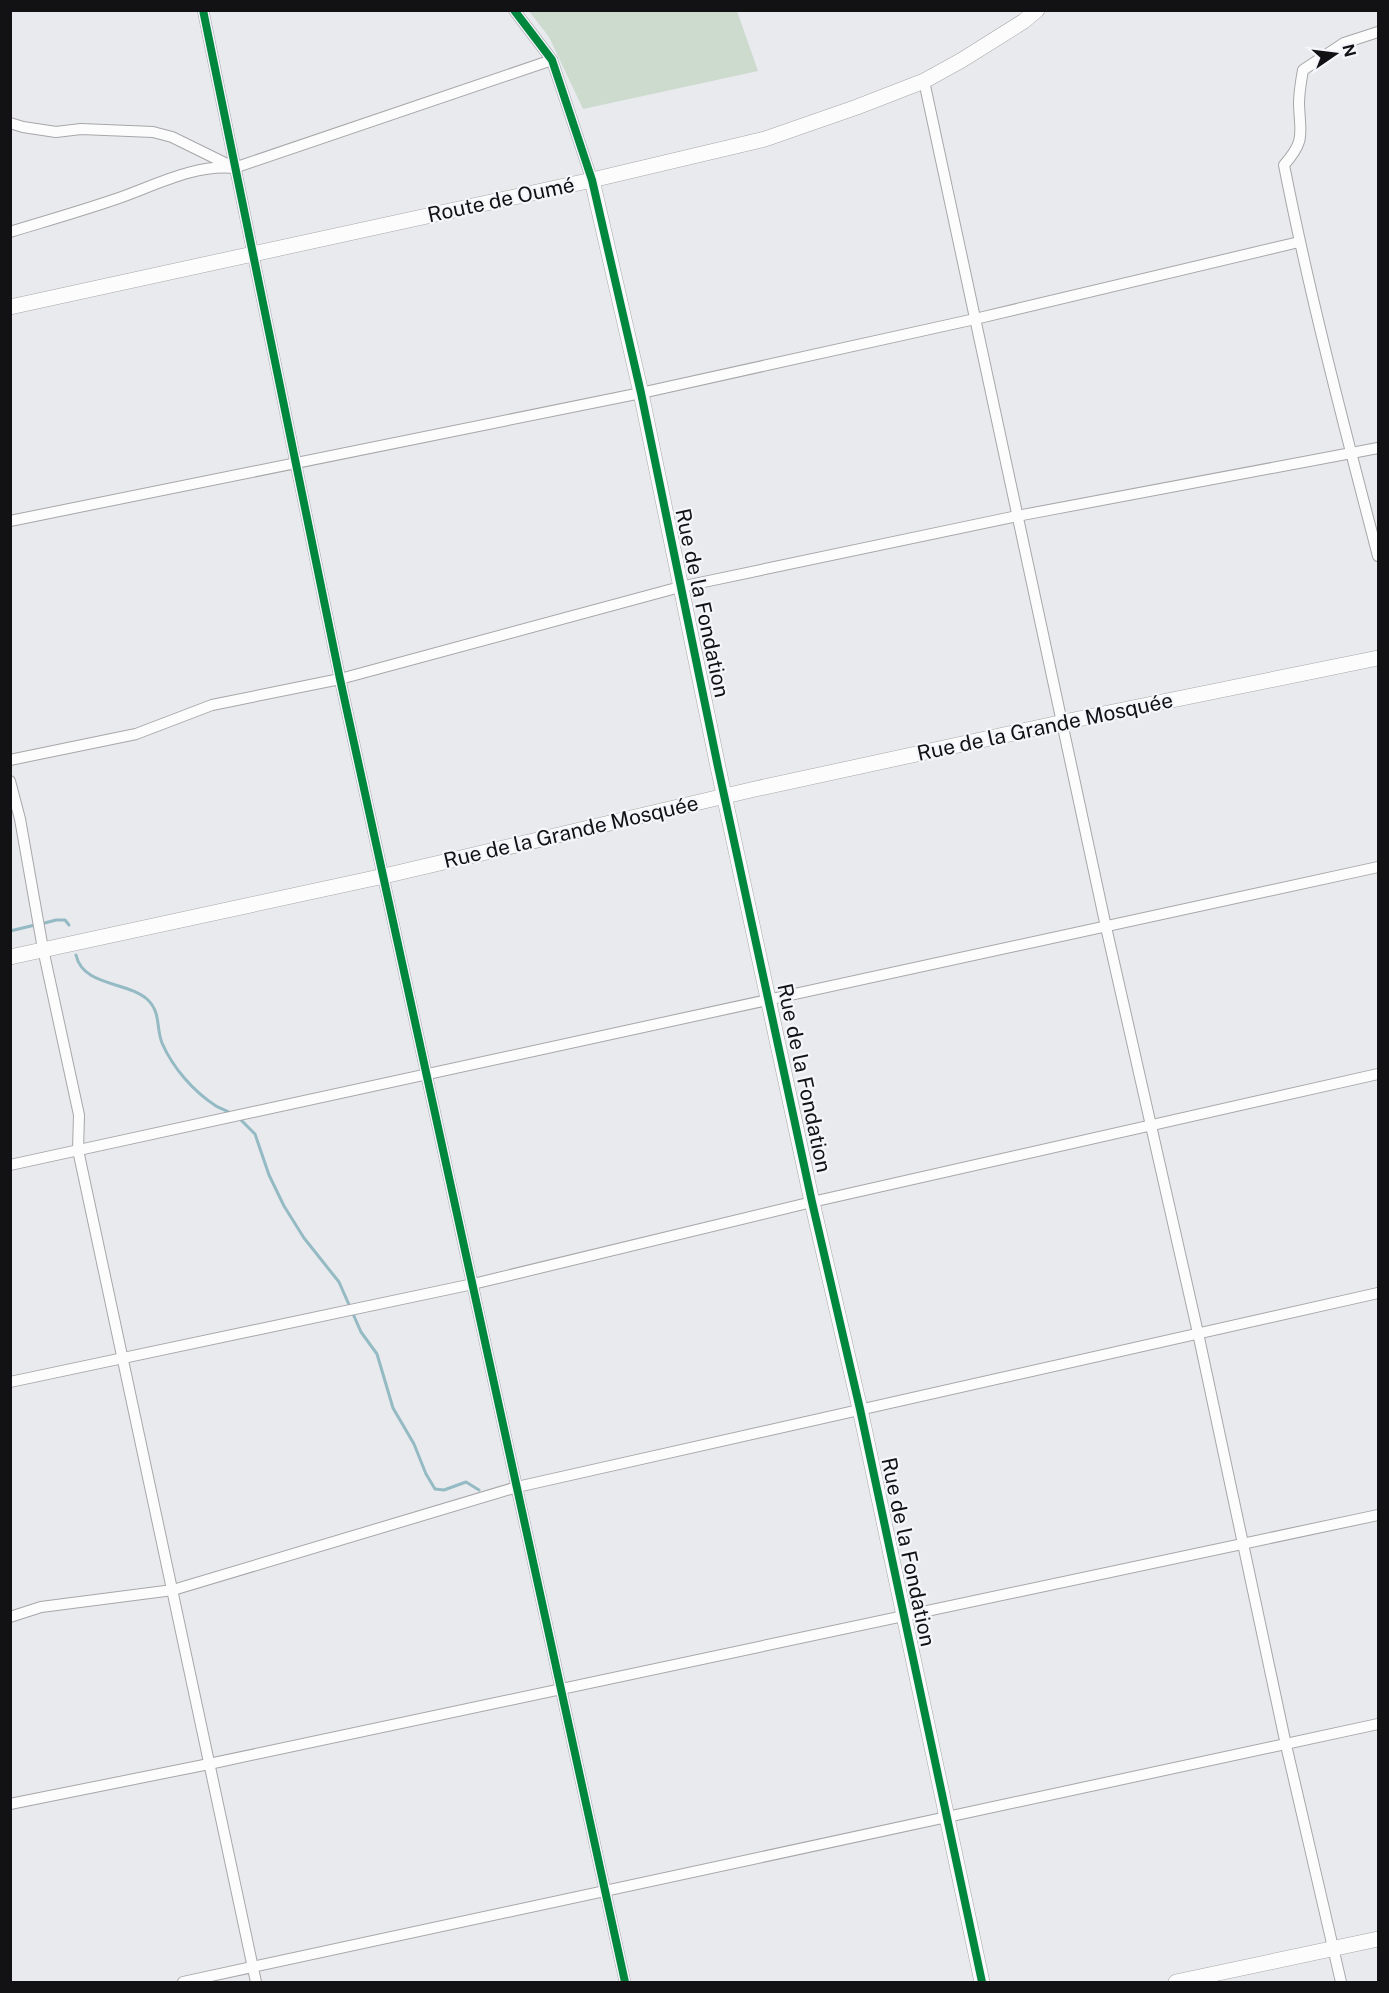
<svg xmlns="http://www.w3.org/2000/svg" width="1389" height="1993" viewBox="0 0 1389 1993" font-family="'Public Sans',sans-serif">
	<rect width="100%" height="100%" fill="#e9eaee"/>
	<path fill="#ccdbce" d="M529,11H737L758,71L583,109L549,37Z"/>
	<g fill="none" stroke-linecap="round" stroke-linejoin="round">
		<g stroke="#94bac3" stroke-width="3">
			<path d="M41,924L56,920H65L69,925"/>
			<path d="M10,931L35,925"/>
			<path d="M76,955C83,987 128,981 148,1000C161,1013 156,1028 162,1043C173,1068 193,1091 216,1106C221,1109 227,1110 232,1114"/>
			<path d="M240,1119L255,1134L269,1175L284,1206L304,1238L339,1282L361,1332L377,1354L393,1408L414,1444L426,1474L435,1489L444,1490L466,1482L479,1490"/>
		</g>
		<g stroke="#a7a7aa" stroke-width="12">
			<g id="street">
				<path d="M203,10L340,679L625,1982"/>
				<path d="M514,10L552,60L592,180"/>
				<path d="M1378,32L1344,43L1303,70C1301,81 1299,93 1299,104C1300,134 1306,140 1284,165C1310,297 1344,426 1378,556"/>
				<path d="M924,81L1106,927L1198,1333L1286,1745L1341,1982"/>
				<path d="M10,123L23,127L56,132L81,129L153,132L172,137L229,165"/>
				<path d="M10,232C46,221 81,211 116,199C154,186 194,164 234,168L552,60"/>
				<path d="M10,521L641,393L975,319L1299,242"/>
				<path d="M10,760L136,734L212,705L340,679L680,587L1017,516L1378,448"/>
				<path d="M10,781L20,819L43,949L79,1115L78,1150L256,1982"/>
				<path d="M10,1165L1378,867"/>
				<path d="M10,1382L473,1284L812,1202L1378,1074"/>
				<path d="M10,1617L41,1607L173,1590L517,1487L1378,1293"/>
				<path d="M10,1804L209,1764L1378,1515"/>
				<path d="M183,1982L1378,1724"/>
			</g>
		</g>
		<g stroke="#a7a7aa" stroke-width="16">
			<g id="secondary">
				<path d="M592,180L641,393L718,767L812,1202L860,1409L982,1982"/>
				<path d="M10,307L592,180L765,139L857,107L924,81L962,60L1024,21L1037,10"/>
				<path d="M10,957L384,876L755,789L1064,722L1378,658"/>
				<path d="M1176,1982L1378,1939"/>
			</g>
		</g>
		<use href="#street" stroke="#fcfcfc" stroke-width="10"/>
		<use href="#secondary" stroke="#fcfcfc" stroke-width="15"/>
		<g stroke="#f5f6fc" stroke-width="11">
			<g id="cycleway">
				<path d="M203,10L340,679L625,1982"/>
				<path d="M514,10L552,60L592,180L641,393L718,767L812,1202L860,1409L982,1982"/>
			</g>
		</g>
		<use href="#cycleway" stroke="#00873e" stroke-width="8"/>
	</g>
	<g text-anchor="middle" stroke-width="4.5" stroke-linejoin="round" paint-order="stroke">
		<g font-size="21" fill="#121214" stroke="#f5f6fc">
			<text transform="translate(501 200) rotate(-12)" y="7">Route de Oumé</text>
			<text transform="translate(702 603) rotate(78)" y="7">Rue de la Fondation</text>
			<text transform="translate(1045 727) rotate(-12)" y="7">Rue de la Grande Mosquée</text>
			<text transform="translate(571 832) rotate(-13)" y="7">Rue de la Grande Mosquée</text>
			<text transform="translate(804 1078) rotate(78)" y="7">Rue de la Fondation</text>
			<text transform="translate(908 1552) rotate(78)" y="7">Rue de la Fondation</text>
		</g>
	</g>
	<rect width="1389" height="1993" fill="none" stroke="#121214" stroke-width="24"/>
	<g transform="translate(1335 54) rotate(76)" stroke="#f5f6fc" stroke-width="4.5" paint-order="stroke">
	<path d="M0-4.5L10 22L0 15L-10 22Z" fill="#121214"/>
	<text y="-9" font-size="16" font-weight="bold" text-anchor="middle" fill="#121214">N</text>
	</g>
</svg>
